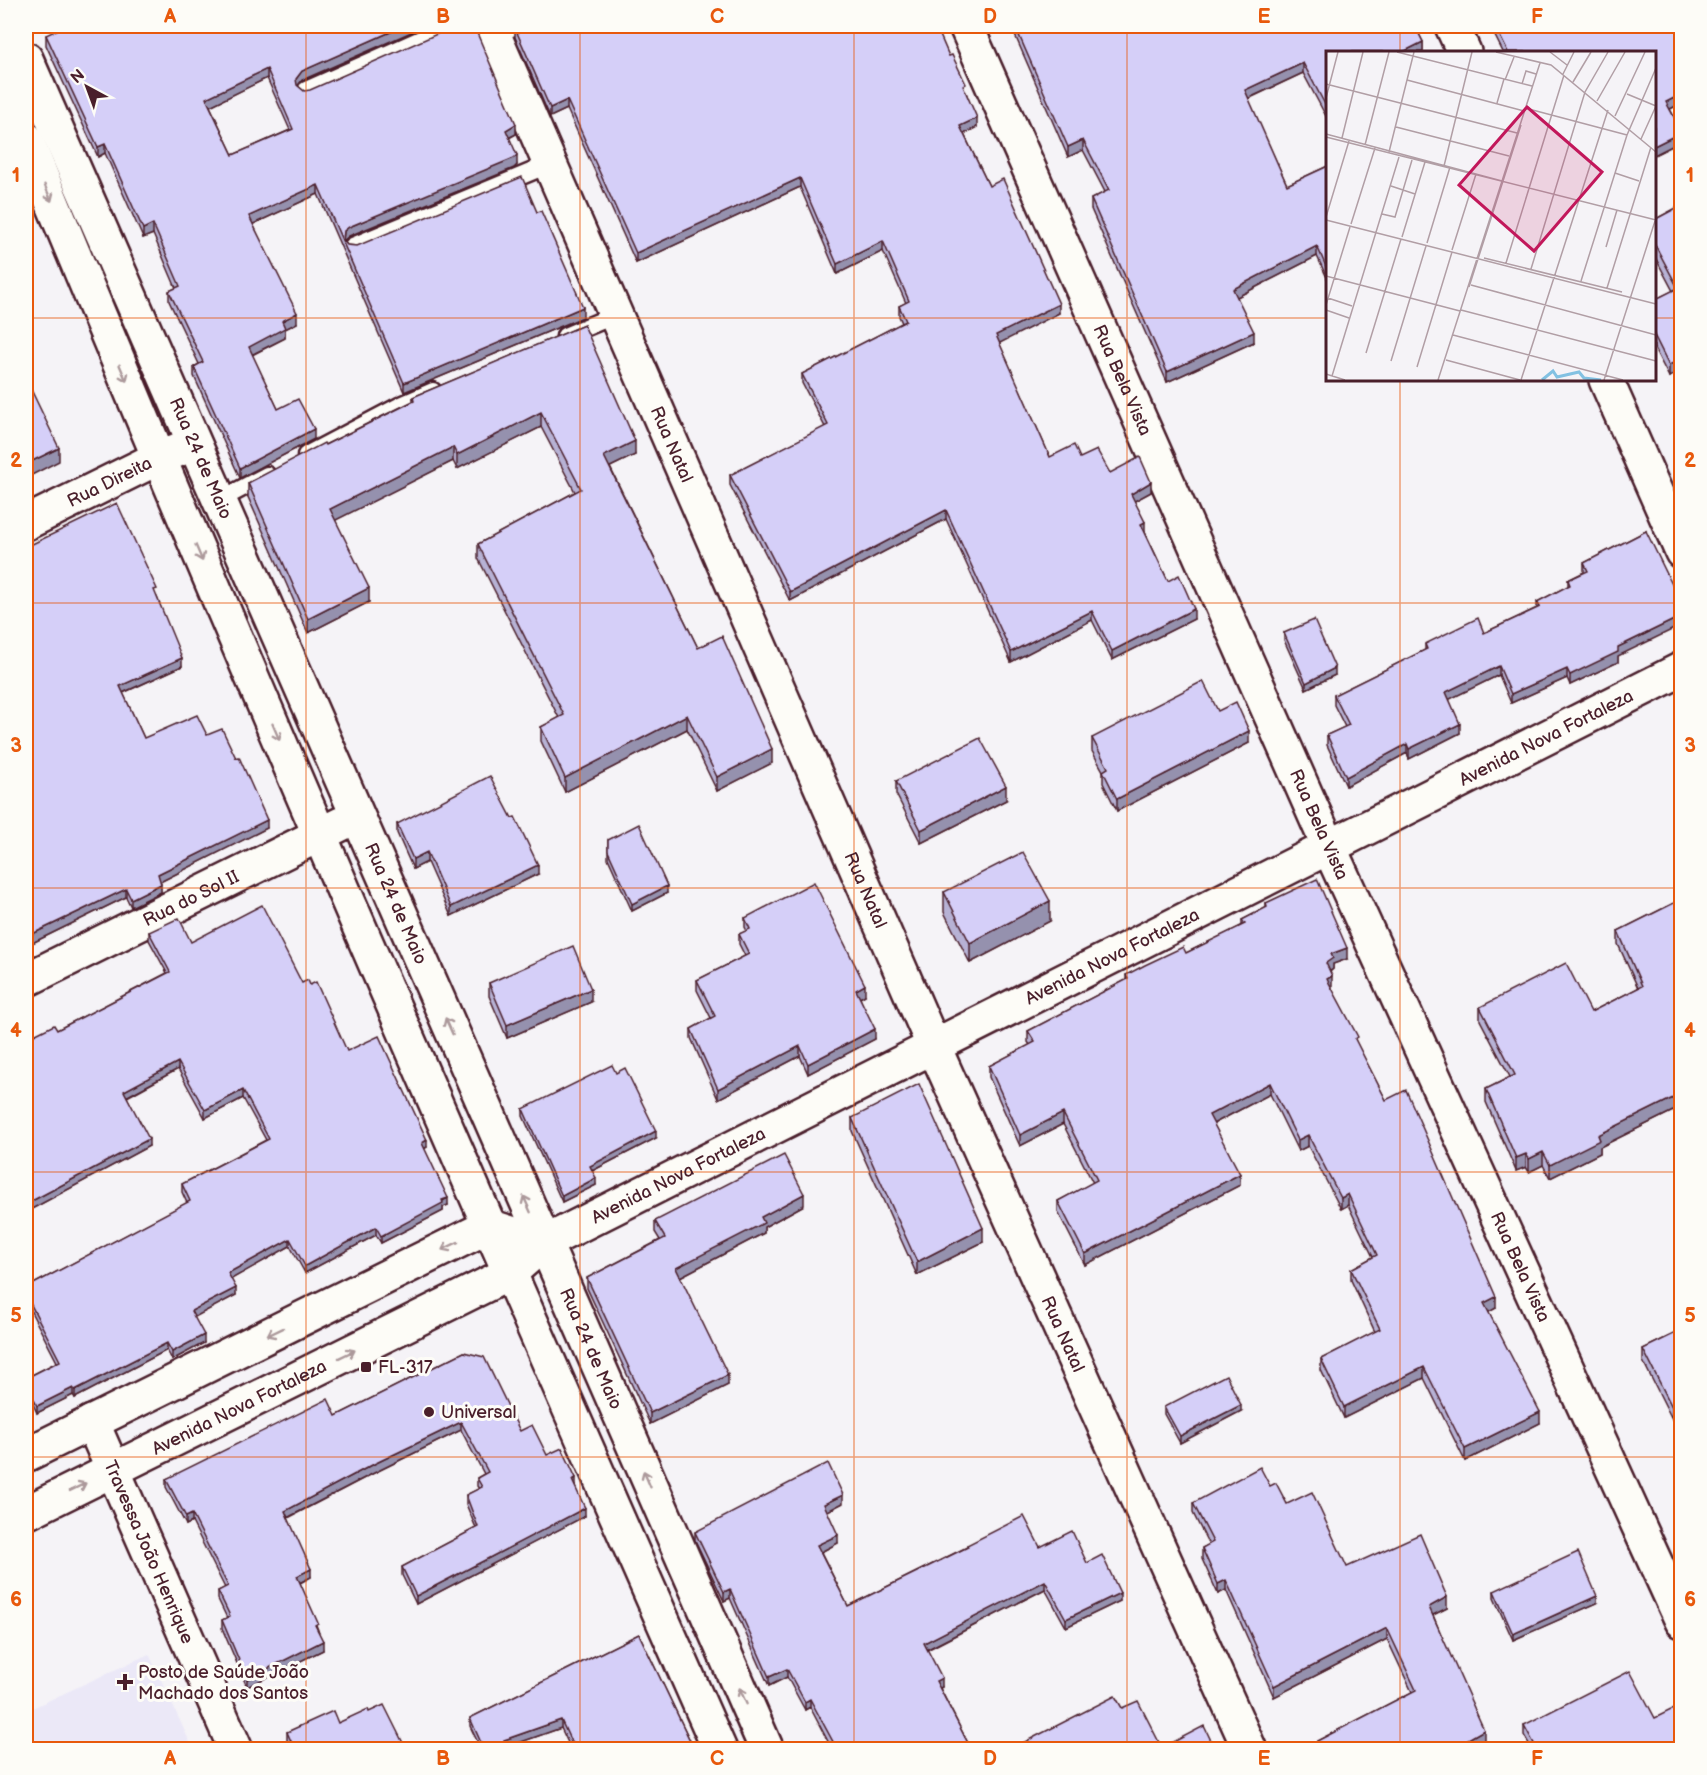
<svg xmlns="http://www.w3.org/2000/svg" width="1707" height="1775" viewBox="0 0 1707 1775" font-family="'Balsamiq Sans',sans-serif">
	<rect width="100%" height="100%" fill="#f5f3f7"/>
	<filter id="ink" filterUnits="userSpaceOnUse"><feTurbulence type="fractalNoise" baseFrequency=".0167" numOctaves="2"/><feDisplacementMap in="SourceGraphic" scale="12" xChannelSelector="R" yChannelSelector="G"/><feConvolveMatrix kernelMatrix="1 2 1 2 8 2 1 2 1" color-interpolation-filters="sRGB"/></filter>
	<g filter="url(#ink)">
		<path fill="#ebe8f7" d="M149,1654L193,1749H26V1711Z"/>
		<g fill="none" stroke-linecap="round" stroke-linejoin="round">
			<g stroke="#4a1f2b" stroke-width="21">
				<g id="lane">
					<path d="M494,36L515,26"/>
					<path d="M306,90L450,26"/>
					<path d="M353,246L550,164"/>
					<path d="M565,336L615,315"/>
					<path d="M306,455L401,405L433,391"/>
					<path d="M218,501L267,475"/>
				</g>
			</g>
			<g stroke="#4a1f2b" stroke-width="38">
				<g id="street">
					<path id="s1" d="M490,26L934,1047L1250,1750"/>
					<path id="s2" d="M966,26L1329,847L1682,1621"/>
					<path d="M1452,26L1464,52"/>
					<path id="s3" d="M26,59L767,1750"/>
					<path d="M26,139C249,679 483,1215 720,1750"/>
					<path d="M1606,380L1682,552"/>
					<path id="s4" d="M26,523L158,458L178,450"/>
					<path id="s5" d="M26,980L341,824"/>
					<path id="s6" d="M92,1422L236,1750"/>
					<path d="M26,1455L489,1226L511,1233"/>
					<path id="s7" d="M26,1513L510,1273L544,1243L1682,669"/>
				</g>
			</g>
			<use href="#lane" stroke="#fdfcf7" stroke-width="16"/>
			<use href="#street" stroke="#fdfcf7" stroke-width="33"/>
		</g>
		<g fill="#b7b2d5" stroke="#4a1f2b" stroke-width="1.5" fill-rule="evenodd">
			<path d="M425,26L302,80L298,86L304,91L516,134L509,138L517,165L514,168L349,236L344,241L347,245L357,246L537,212L583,317L404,392L318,194L253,224L297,323L285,329V338L252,355L278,409L314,439L240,478L194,376V367L199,364L169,301V291L176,288L153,234L143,238L105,153L98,157L46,45V35ZM267,78L290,130L233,155L210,106Z"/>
			<path d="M1011,26H1415L1423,42V52H1328V120L1303,73L1248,99L1287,185L1328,166V280L1317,256L1237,297L1254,342L1167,382L1091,209V199L1105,192L1083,150L1068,157Z"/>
			<path d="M1490,26H1682V103L1670,109L1682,131V141L1654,155V52H1503Z"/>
			<path d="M515,28L966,92L977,127L964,134L989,186L1059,313L999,343L1050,457L1080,458L1151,492L1134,501L1145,532L1168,581L1194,619L1112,660L1092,620L1011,662L946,519L790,601L730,485V475L825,427L802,383V374L902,323L899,316V306L906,303L883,251L837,274L800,187L636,263L567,109L550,117L515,37Z"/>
			<path d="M1682,205V371L1669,377L1654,348V300L1673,291L1654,255V220Z"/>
			<path d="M584,325L635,455L610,467L698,648L772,763L717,791L687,729L565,792L541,741V727L559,718L478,558V544L575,492L541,427L457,469L453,461L335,520L369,602L308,633L248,497V483L413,401V397Z"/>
			<path d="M1646,531L1618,656V662L1570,685L1567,678L1511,703L1499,675L1449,699L1460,733L1409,759L1407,753L1346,786L1327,745V735L1345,727L1334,705V695L1425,650V644L1484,633L1537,608V602L1568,586V580L1584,572V563Z"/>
			<path d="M26,547L157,597L182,666L123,693L144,738L207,735L267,828L160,882L161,892L131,907L126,897L26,946Z"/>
			<path d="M1284,633L1335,675L1306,689L1284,640Z"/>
			<path d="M1218,711L1249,743L1117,811L1103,783V771L1092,751V738Z"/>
			<path d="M896,781L1006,800L921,843L896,794Z"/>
			<path d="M397,824L538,874L451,916L427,862L413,869L397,833Z"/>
			<path d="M608,840L667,893L632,911L608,858Z"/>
			<path d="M944,892L1050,921L970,963L944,912Z"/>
			<path d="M1682,899L1679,1112L1677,1109L1600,1147V1153L1550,1178L1543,1165L1529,1172L1526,1167L1516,1171L1486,1102V1089L1510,1077L1480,1020V1007L1591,1012L1638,988L1618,944V931Z"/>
			<path d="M1266,903L1347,959L1333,964V969L1330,972L1331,988L1358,1046L1386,1100L1496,1308L1488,1312L1540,1423L1465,1461L1424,1378L1344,1418L1321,1370V1359L1375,1332L1351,1280V1269L1373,1257L1348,1205L1341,1209L1308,1146L1298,1151L1270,1094L1213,1124L1240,1185L1085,1265L1058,1212V1201L1093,1183L1063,1124L1020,1146L989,1077V1066L1030,1045L1028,1042V1031L1126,980V975L1186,953L1242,926V920L1266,908Z"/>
			<path d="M745,918L865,995L860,998L875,1039L808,1074L800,1056L718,1099L691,1038V1029L711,1018L697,990V980L745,956L739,944V934L747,931L745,927Z"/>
			<path d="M149,932L191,942L302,983L347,1051L427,1147L424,1149L448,1205L443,1207V1211L381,1243L376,1235L305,1273L290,1246L231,1279L236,1295L194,1317L204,1343L172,1360L167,1350L75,1398L73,1395L37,1413L26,1389V1378L57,1362L26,1302V1288L187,1203L182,1192V1184L266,1140L243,1098L205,1118L178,1069L127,1097L149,1146L26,1212V1039L57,1030L167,973L149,940Z"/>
			<path d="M489,983L591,1002L507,1038L489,996Z"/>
			<path d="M523,1109L656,1138L592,1171L596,1185L562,1202L523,1116Z"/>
			<path d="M852,1118L983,1242L917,1275L852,1131Z"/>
			<path d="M804,1205L764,1227V1233L680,1277L728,1385L650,1424L587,1288V1278L660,1240L655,1232V1221Z"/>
			<path d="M1682,1330L1672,1419L1643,1361V1349Z"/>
			<path d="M464,1352L520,1431L547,1455L576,1486L575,1487L585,1516L416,1604L402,1575V1567L476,1528L466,1504V1495L479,1489L477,1486V1478L484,1474L461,1430L374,1473L288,1518L311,1577L300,1583L318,1630L323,1650L247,1687L222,1628V1620L227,1618L218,1599V1591L225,1588L192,1522L186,1525L166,1487V1479L336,1416Z"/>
			<path d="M1164,1407L1241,1411L1180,1443L1164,1414Z"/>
			<path d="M1270,1486L1347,1567L1447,1608L1433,1615L1484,1741L1472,1747L1473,1749H1317V1741L1412,1692L1387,1639L1274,1697L1226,1590L1218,1594L1202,1559V1548L1209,1545L1193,1513V1503Z"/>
			<path d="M843,1503L827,1511L838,1543L821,1552L848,1606L967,1547V1545L1040,1547L1087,1563L1120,1601L1066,1627L1045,1589L927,1650L942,1687L940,1688L971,1749H832L810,1707L805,1710L787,1677L769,1686L730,1598L724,1601L695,1540V1532Z"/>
			<path d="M1682,1510V1549L1673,1530V1514Z"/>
			<path d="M1494,1591L1597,1603L1513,1640L1494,1598Z"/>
			<path d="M639,1634L694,1749H571L561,1728L507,1747L509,1749H481L470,1726V1718Z"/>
			<path d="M369,1712L291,1749L287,1740V1732L338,1723Z"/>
			<path d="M1655,1718L1682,1749H1532L1524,1735V1725Z"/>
		</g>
		<g fill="#9591ae" stroke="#4a1f2b" stroke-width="1.5">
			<path d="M404,26H425L302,80L296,88V79L302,71Z"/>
			<path d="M1423,42V52H1403Z"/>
			<path d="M1303,63V73L1245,100V90Z"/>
			<path d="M267,69V78L206,108V98Z"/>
			<path d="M1682,94V103L1666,111V102Z"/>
			<path d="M567,100V109L550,117V108Z"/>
			<path d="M977,118V127L960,136V126Z"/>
			<path d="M516,124V134L506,139V130Z"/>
			<path d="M1682,132V141L1654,155V146Z"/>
			<path d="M1083,140V150L1068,157V147Z"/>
			<path d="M105,144V153L98,157V147Z"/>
			<path d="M517,155V165L514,168L349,236L344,240V244L343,242L344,231L349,227Z"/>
			<path d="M800,178V187L636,263V253Z"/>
			<path d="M318,185V194L249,226V216Z"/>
			<path d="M153,224V234L143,238V229Z"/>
			<path d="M883,241V251L837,274V264Z"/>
			<path d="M1317,246V256L1233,299V289Z"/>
			<path d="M1059,304V313L996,345V335Z"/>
			<path d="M583,307V317L404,392V383Z"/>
			<path d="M297,313V323L285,329V338L249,356V347L282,321Z"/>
			<path d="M1254,332V342L1167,382V372Z"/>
			<path d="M1682,359V371L1669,377V365Z"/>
			<path d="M541,412V427L457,469V455Z"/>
			<path d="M314,429V439L240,478V468Z"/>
			<path d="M635,441V455L604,470V456Z"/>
			<path d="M453,447V461L330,523V509Z"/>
			<path d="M59,448V461L26,478V464Z"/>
			<path d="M1151,482V492L1131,503V494Z"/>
			<path d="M946,510V519L790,601V592Z"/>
			<path d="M1145,522V532L1141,534V524Z"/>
			<path d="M369,588V602L308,633V619Z"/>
			<path d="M1194,609V619L1112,660V651Z"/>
			<path d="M1092,611V620L1011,662V652Z"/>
			<path d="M1682,616V625L1618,656V662L1570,685V675L1618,647Z"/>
			<path d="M182,658V666L120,694V686Z"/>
			<path d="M1499,666V675L1446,701V692Z"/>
			<path d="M1335,668V675L1306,689V683Z"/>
			<path d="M1567,669V678L1511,703V694Z"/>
			<path d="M687,715V729L565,792V778Z"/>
			<path d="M1460,724V733L1409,759V749Z"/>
			<path d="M1249,731V743L1117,811V799Z"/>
			<path d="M1407,744V753L1346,786V777Z"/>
			<path d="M772,749V763L717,791V777Z"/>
			<path d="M1006,786V800L921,843V830Z"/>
			<path d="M267,820V828L158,883V874Z"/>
			<path d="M427,852V862L413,869V859Z"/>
			<path d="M538,865V874L451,916V907Z"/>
			<path d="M161,884V892L131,907V899Z"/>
			<path d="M667,886V893L632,911V904Z"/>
			<path d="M126,889V897L26,946V937Z"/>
			<path d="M1050,901V921L970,963V943Z"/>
			<path d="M1347,948V959L1333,964V969L1326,974V963L1331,954Z"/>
			<path d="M1332,976V988L1327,991V979Z"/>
			<path d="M865,985V995L856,1000V990Z"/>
			<path d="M591,989V1002L507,1038V1025Z"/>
			<path d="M875,1029V1039L808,1074V1064Z"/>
			<path d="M800,1046V1056L718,1099V1089Z"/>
			<path d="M178,1062V1069L124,1098V1091Z"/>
			<path d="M1270,1083V1094L1209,1126V1115Z"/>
			<path d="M243,1090V1098L205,1118V1110Z"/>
			<path d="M1677,1096V1109L1600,1147V1153L1550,1178V1165L1598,1135Z"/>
			<path d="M1682,1098V1110L1679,1112V1099Z"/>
			<path d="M1063,1113V1124L1020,1146V1135Z"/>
			<path d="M656,1131V1138L590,1172V1166Z"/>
			<path d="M1308,1135V1146L1298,1151V1140Z"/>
			<path d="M149,1139V1146L26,1212V1204Z"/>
			<path d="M427,1140V1147L422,1150V1143Z"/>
			<path d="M1543,1152V1165L1529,1172V1159Z"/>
			<path d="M1526,1154V1167L1516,1171V1158Z"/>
			<path d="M1240,1174V1185L1085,1265V1254Z"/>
			<path d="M596,1178V1185L562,1202V1196Z"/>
			<path d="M804,1194V1205L764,1227V1233L676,1279V1268L761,1217Z"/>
			<path d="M1348,1194V1205L1341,1209V1198Z"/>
			<path d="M448,1198V1205L443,1207V1211L381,1243V1236Z"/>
			<path d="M376,1227V1235L305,1273V1266Z"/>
			<path d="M983,1228V1242L917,1275V1262Z"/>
			<path d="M290,1239V1246L228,1281V1273Z"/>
			<path d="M236,1288V1295L191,1319V1311Z"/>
			<path d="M1496,1297V1308L1484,1315V1303Z"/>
			<path d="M204,1335V1343L172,1360V1352Z"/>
			<path d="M167,1343V1350L75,1398V1390Z"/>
			<path d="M1424,1367V1378L1344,1418V1407Z"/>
			<path d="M728,1375V1385L650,1424V1413Z"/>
			<path d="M73,1388V1395L37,1413V1406Z"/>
			<path d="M1682,1403V1415L1672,1419V1407Z"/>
			<path d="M1241,1405V1411L1180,1443V1436Z"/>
			<path d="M1540,1412V1423L1465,1461V1449Z"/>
			<path d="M461,1422V1430L374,1473L285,1519V1511L374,1464Z"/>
			<path d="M576,1478V1486L572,1488V1480Z"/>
			<path d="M843,1495V1503L824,1513V1504Z"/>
			<path d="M585,1508V1516L416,1604V1596Z"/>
			<path d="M192,1514V1522L186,1525V1517Z"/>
			<path d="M838,1535V1543L817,1554V1545Z"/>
			<path d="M311,1569V1577L297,1584V1576Z"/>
			<path d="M1226,1580V1590L1218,1594V1584Z"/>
			<path d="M1045,1581V1589L924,1651V1643Z"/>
			<path d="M730,1589V1598L724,1601V1592Z"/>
			<path d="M1120,1593V1601L1066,1627V1619Z"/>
			<path d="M1597,1596V1603L1513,1640V1634Z"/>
			<path d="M1447,1597V1608L1429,1617V1607Z"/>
			<path d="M1387,1628V1639L1274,1697V1686Z"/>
			<path d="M323,1641V1650L247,1687V1679Z"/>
			<path d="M787,1669V1677L769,1686V1677Z"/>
			<path d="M942,1678V1687L936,1690V1681Z"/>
			<path d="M810,1699V1707L805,1710V1702Z"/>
			<path d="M561,1720V1728L504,1748V1740Z"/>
			<path d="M1484,1730V1741L1468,1749V1739Z"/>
		</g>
		<g fill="#d5cff8" stroke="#4a1f2b" stroke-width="1.5" fill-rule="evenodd">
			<path d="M65,26H404L302,71L296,79L297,85L304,91L310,90L455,26H474L516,124L506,130L517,155L514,158L349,227L344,231L343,240L347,245L357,246L522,177L537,212L541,211L583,307L404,383L318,185L249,216L297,313L282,321L285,328L249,347L278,409L298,399L314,429L240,468L194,367L203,362L169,291L180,286L153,224L143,229L105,144L98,147L46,35ZM267,69L293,129L233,155L206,98Z"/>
			<path d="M519,26H936L949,56L952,55L966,84L963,86L977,118L960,126L989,186L1003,179L1059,304L996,335L1050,457L1074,445L1080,458L1097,450L1110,473L1140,457L1151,482L1131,494L1145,522L1141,524L1168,581L1179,575L1194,609L1112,651L1092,611L1011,652L946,510L790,592L730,475L828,425L802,374L906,321L899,306L909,301L883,241L837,264L800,178L636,253L567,100L550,108L515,28Z"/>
			<path d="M1015,26H1415L1423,42L1403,52H1328V110L1303,63L1245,90L1287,185L1328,166V271L1317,246L1233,289L1254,332L1167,372L1091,199L1109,190L1083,140L1068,147Z"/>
			<path d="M1495,26H1682V94L1666,102L1682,132L1654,146V52H1508Z"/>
			<path d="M1682,205V359L1669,365L1654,335V300L1678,288L1654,243V220Z"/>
			<path d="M584,325L635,441L604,456L698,648L722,636L772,749L717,777L687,715L565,778L541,727L564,715L478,544L581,489L541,412L457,455L453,447L330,509L369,588L308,619L248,483L324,443L325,445L414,401L413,397Z"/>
			<path d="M26,379L59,448L26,464Z"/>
			<path d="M117,503L157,589L154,590L182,658L120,686L144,738L197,715L207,735L222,729L236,758L239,757L267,820L158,874L161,884L131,899L126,889L26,937V547Z"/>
			<path d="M1646,531L1682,605V616L1618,647V652L1570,675L1567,669L1511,694L1499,666L1446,692L1460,724L1409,749L1407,744L1346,777L1327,735L1349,725L1334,695L1427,649L1425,644L1478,618L1484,633L1540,607L1537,602L1570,585L1568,580L1588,571L1584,563Z"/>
			<path d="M1314,620L1335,668L1306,683L1284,633Z"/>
			<path d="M1203,681L1218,711L1236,702L1249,731L1117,799L1103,771L1108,768L1092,738Z"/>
			<path d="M980,738L1006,786L921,830L896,781Z"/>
			<path d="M490,776L512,818L515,817L538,865L451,907L427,852L413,859L397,824Z"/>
			<path d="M639,824L667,886L632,904L608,851V840Z"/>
			<path d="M1023,852L1050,901L970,943L944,892Z"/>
			<path d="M1317,879L1347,948L1331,954L1333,958L1326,963L1332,976L1327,979L1358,1037L1355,1039L1386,1100L1406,1090L1496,1297L1484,1303L1540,1412L1465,1449L1424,1367L1344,1407L1321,1359L1380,1329L1351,1269L1377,1255L1348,1194L1341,1198L1308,1135L1298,1140L1270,1083L1209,1115L1240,1174L1085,1254L1058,1201L1097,1180L1063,1113L1020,1135L989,1066L1035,1042L1028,1031L1128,979L1126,975L1145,965L1183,947L1186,953L1245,924L1242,920L1267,907L1266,903Z"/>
			<path d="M814,882L865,985L856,990L875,1029L808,1064L800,1046L718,1089L691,1029L715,1016L697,980L749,954L739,934L750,929L745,918Z"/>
			<path d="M1682,899V1098L1679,1099L1677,1096L1598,1135L1600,1140L1550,1165L1543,1152L1529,1159L1526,1154L1516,1158L1486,1089L1515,1075L1480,1007L1566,963L1591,1012L1642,986L1618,931Z"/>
			<path d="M262,905L302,983L308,980L310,985L316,982L347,1051L379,1036L427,1140L422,1143L448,1198L442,1200L443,1203L381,1236L376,1227L305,1266L290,1239L228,1273L236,1288L191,1311L204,1335L172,1352L167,1343L75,1390L73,1388L37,1406L26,1382V1378L60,1361L26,1295V1288L190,1201L182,1184L269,1139L243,1090L205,1110L178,1062L124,1091L149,1139L26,1204V1039L54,1025L57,1030L170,972L149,932L179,918L191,942Z"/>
			<path d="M573,946L591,989L507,1025L489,983Z"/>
			<path d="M612,1065L616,1073L625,1068L656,1131L590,1166L596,1178L562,1196L523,1109Z"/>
			<path d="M919,1084L983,1228L917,1262L852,1118Z"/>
			<path d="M784,1155L804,1194L761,1217L764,1223L676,1268L728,1375L650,1413L587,1278L665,1238L655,1221Z"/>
			<path d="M1682,1330V1403L1672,1407L1643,1349Z"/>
			<path d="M464,1352L484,1357L520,1431L532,1425L547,1455L562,1448L576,1478L572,1480L585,1508L416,1596L402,1567L478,1527L466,1495L482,1487L477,1478L488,1472L461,1422L374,1464L285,1511L311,1569L297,1576L318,1623L315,1625L323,1641L247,1679L222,1620L230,1616L218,1591L228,1586L192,1514L186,1517L166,1479L328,1399L336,1416Z"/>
			<path d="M1226,1375L1241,1405L1180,1436L1164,1407Z"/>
			<path d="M828,1463L843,1495L824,1504L838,1535L817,1545L848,1606L968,1547L967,1545L1024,1516L1040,1547L1072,1531L1087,1563L1102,1555L1120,1593L1066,1619L1045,1581L924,1643L942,1678L936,1681L971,1749H837L810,1699L805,1702L787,1669L769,1677L730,1589L724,1592L695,1532Z"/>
			<path d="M1260,1467L1270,1486L1276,1483L1287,1504L1312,1492L1347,1567L1420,1534L1447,1597L1429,1607L1484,1730L1468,1739L1473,1749H1321L1317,1741L1416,1690L1387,1628L1274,1686L1226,1580L1218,1584L1202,1548L1213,1542L1193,1503Z"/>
			<path d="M1682,1510V1533L1673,1514Z"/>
			<path d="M1578,1552L1597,1596L1513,1634L1494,1591Z"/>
			<path d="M639,1634L694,1749H577L574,1743L572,1744L561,1720L504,1740L509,1749H483L496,1743L483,1747L470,1718Z"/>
			<path d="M1630,1671L1655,1718L1677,1707L1682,1716V1749H1537L1524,1725Z"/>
			<path d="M1115,1696L1122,1708L1138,1701L1162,1748L1204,1726L1215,1749H1011Z"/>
			<path d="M384,1705L406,1749H291L294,1748L287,1732L333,1711L338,1723L368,1709L369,1712Z"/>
		</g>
		<defs><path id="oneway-shaft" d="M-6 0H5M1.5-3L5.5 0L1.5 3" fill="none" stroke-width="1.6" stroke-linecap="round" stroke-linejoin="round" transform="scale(1.5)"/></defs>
		<g stroke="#ac999b">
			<use href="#oneway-shaft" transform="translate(48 193) rotate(67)"/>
			<use href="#oneway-shaft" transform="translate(123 373) rotate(67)"/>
			<use href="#oneway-shaft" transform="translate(199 553) rotate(67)"/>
			<use href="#oneway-shaft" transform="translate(276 732) rotate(67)"/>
			<use href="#oneway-shaft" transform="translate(449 1026) rotate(-114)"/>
			<use href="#oneway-shaft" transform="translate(527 1204) rotate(-114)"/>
			<use href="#oneway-shaft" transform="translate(450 1246) rotate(154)"/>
			<use href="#oneway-shaft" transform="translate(275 1332) rotate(154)"/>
			<use href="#oneway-shaft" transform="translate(347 1354) rotate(-26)"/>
			<use href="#oneway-shaft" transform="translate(647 1479) rotate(-113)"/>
			<use href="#oneway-shaft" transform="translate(78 1487) rotate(-26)"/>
			<use href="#oneway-shaft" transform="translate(743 1696) rotate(-114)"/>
		</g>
	</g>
	<path fill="none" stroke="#e8590c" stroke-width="1.5" stroke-opacity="0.55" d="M306,26V1750M580,26V1750M854,26V1750M1127,26V1750M1400,26V52M26,318H1328M1654,318H1682M1400,380V1750M26,603H1682M26,888H1682M26,1172H1682M26,1457H1682"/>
	<g fill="#4a1f2b" stroke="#fdfcf7" stroke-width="2">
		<rect x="360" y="1361" width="12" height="12" rx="3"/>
		<circle cx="429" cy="1412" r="6"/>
		<path d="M122 1673h6v6h6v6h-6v6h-6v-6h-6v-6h6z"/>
	</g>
	<g text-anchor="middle" stroke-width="6" stroke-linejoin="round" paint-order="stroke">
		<g font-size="18" fill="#4a1f2b" stroke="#fdfcf7">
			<text dy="6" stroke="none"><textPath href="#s2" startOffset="387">Rua Bela Vista</textPath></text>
			<text dy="6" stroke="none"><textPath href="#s1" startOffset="456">Rua Natal</textPath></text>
			<text dy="6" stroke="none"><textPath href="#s3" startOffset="436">Rua 24 de Maio</textPath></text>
			<text dy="6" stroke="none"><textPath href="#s4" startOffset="93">Rua Direita</textPath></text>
			<text dy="6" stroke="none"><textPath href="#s7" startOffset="1708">Avenida Nova Fortaleza</textPath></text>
			<text dy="6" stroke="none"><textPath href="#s2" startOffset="873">Rua Bela Vista</textPath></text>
			<text dy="6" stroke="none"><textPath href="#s1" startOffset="942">Rua Natal</textPath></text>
			<text dy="6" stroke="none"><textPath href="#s5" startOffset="184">Rua do Sol II</textPath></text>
			<text dy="6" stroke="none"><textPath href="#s3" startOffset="922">Rua 24 de Maio</textPath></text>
			<text dy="6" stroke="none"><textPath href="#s7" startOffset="1222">Avenida Nova Fortaleza</textPath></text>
			<text dy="6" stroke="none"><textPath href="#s7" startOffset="736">Avenida Nova Fortaleza</textPath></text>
			<text dy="6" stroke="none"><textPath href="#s2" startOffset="1359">Rua Bela Vista</textPath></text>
			<text dy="6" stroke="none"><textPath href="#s1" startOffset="1428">Rua Natal</textPath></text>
			<text dy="6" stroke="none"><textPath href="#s3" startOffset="1408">Rua 24 de Maio</textPath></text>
			<text dy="6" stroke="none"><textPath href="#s7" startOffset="238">Avenida Nova Fortaleza</textPath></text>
			<text dy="6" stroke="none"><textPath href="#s6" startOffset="142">Travessa João Henrique</textPath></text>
		</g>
		<g font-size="18" fill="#4a1f2b" stroke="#fdfcf7" text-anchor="start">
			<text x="378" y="1373">FL-317</text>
			<text x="441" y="1418">Universal</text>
			<text x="138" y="1678">Posto de Saúde João<tspan x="138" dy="21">Machado dos Santos</tspan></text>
		</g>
	</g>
	<g transform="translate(1326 51)">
		<rect width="330" height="330" fill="#f5f3f7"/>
		<path fill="none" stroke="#82c1e2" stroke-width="3" d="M216,329L227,320L231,326L253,321L258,327L275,329"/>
		<path fill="none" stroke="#b19ea5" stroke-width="1.5" d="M71,1L206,35M170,1L225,14L330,101M224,1L241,14M237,23L248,1M81,29L198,60M179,29L188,6M247,31L265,1M0,33L191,82M196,33L200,20L210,23M301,43L330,55M0,47L12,1M271,50L299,1M171,52L178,28M199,57L301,84M289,65L319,1M70,76L183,105M0,83L176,130M0,86L330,169M16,87L37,1M315,88L330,55M39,94L63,1M63,101L88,1M118,115L146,1M289,122L313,130M65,135L89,143M56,163L69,166L86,109M0,166L23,90M0,169L330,253M25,173L49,97M76,186L99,111M101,192L124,116M280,196L291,159M126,199L150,123M158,207L296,241M180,212L238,24M205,218L259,41L282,1M0,225L134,260M255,230L301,84L330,17M145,234L330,284M143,236L195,74M281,237L325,96M2,247L26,255M0,254L24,176M0,259L23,267M135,259L330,310M127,284L297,329M40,302L75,188M120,309L194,329M65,310L100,195M91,316L126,201M0,323L19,329M6,325L73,106M112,329L214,12M195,329L282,59M278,329L329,170"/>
		<path fill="#c2185b" fill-opacity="0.15" stroke="#c2185b" stroke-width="3" d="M201,56L276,121L208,200L133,134Z"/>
		<rect width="330" height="330" fill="none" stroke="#4a1f2b" stroke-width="3"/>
	</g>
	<rect width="1707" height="1775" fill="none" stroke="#fdfcf7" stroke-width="66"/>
	<g transform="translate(87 87) rotate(319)" stroke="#fdfcf7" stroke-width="4.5" paint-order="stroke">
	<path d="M0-4.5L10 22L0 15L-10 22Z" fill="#4a1f2b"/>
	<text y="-9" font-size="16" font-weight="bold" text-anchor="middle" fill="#4a1f2b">N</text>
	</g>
	<rect x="33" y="33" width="1641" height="1709" fill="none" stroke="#e8590c" stroke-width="2"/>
	<g font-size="20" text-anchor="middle" font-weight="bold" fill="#e8590c">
		<text x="170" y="23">A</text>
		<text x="443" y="23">B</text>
		<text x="717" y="23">C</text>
		<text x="990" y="23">D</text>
		<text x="1264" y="23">E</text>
		<text x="1537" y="23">F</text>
		<text x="16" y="182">1</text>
		<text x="1690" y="182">1</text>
		<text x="16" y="467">2</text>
		<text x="1690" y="467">2</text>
		<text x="16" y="752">3</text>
		<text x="1690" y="752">3</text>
		<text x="16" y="1037">4</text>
		<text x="1690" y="1037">4</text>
		<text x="16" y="1322">5</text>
		<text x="1690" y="1322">5</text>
		<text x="16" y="1606">6</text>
		<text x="1690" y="1606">6</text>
		<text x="170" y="1765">A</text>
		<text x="443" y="1765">B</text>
		<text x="717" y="1765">C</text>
		<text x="990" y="1765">D</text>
		<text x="1264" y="1765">E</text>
		<text x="1537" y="1765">F</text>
	</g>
</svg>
